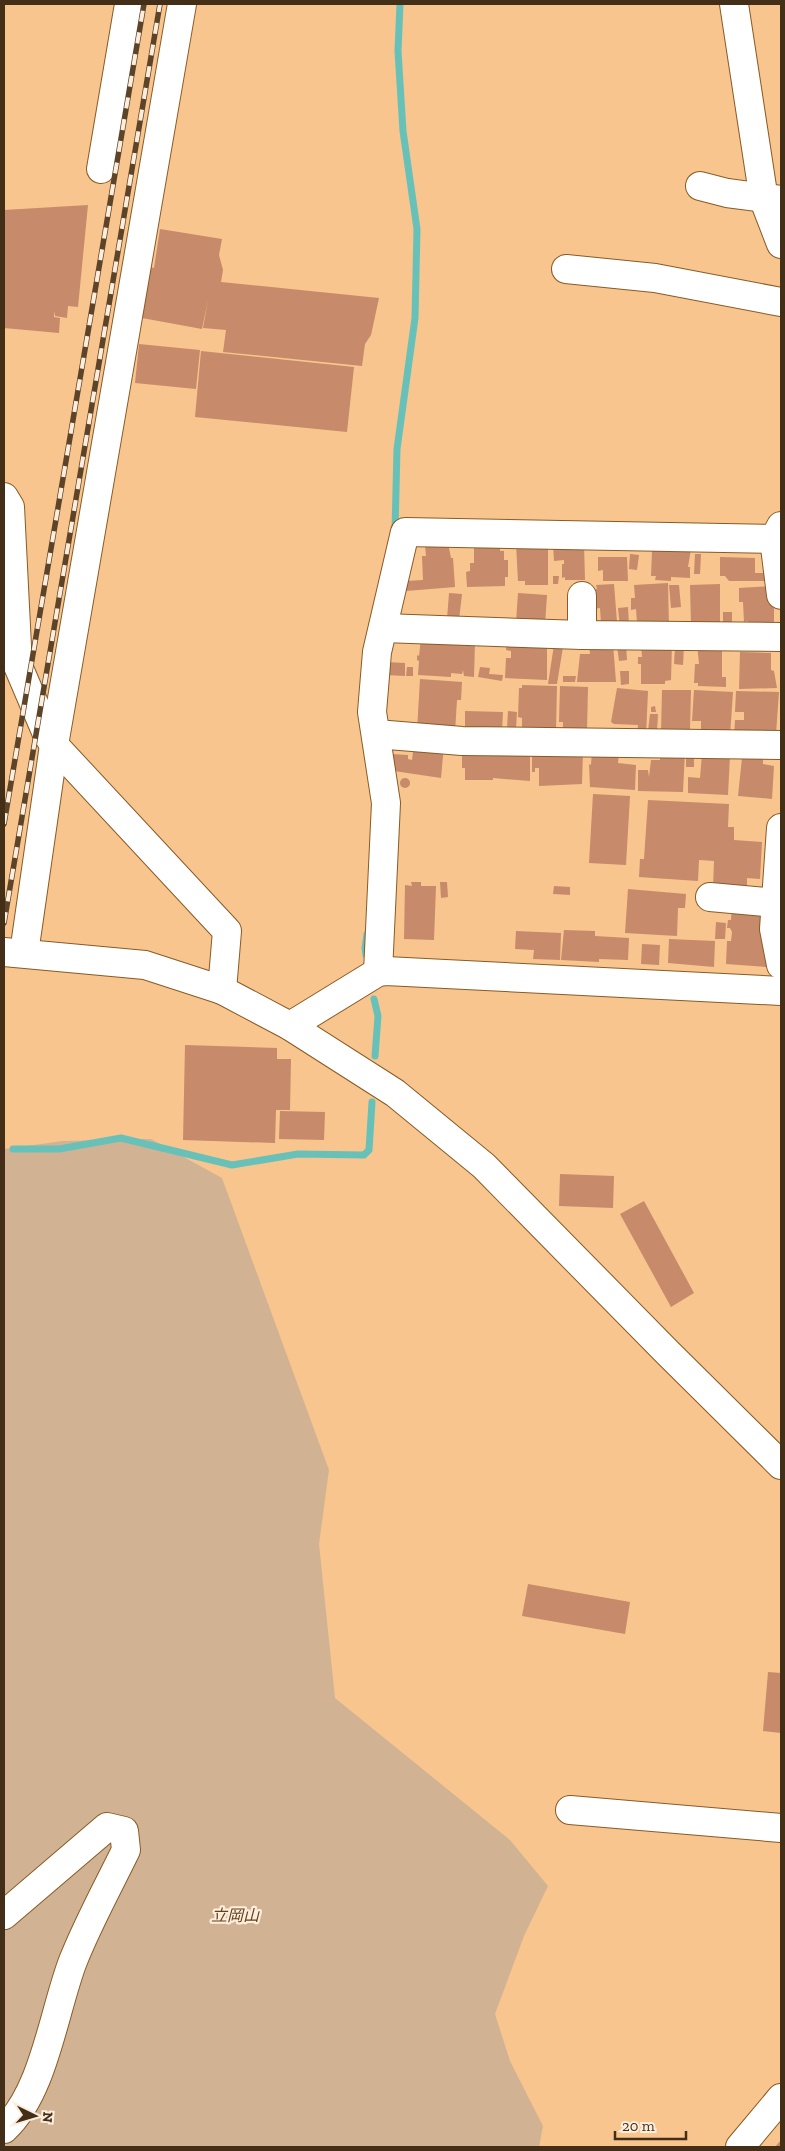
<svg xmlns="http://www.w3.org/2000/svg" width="785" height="2151" viewBox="0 0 785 2151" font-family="'Zilla Slab','Noto Sans JP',serif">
	<rect width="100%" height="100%" fill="#f8c58e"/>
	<path fill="#d1b394" d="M151,1139L222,1178L329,1470L319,1544L335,1698L510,1840L548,1886L524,1936L495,2014L510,2061L543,2126L539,2147H4V1149L63,1141Z"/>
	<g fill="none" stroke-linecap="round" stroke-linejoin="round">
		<g stroke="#68c1b8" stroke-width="7">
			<path d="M395,531L397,449L415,318L417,229L403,131L398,51L400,4"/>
			<path d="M366,955L365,948L367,934"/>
			<path d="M374,999L378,1016L375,1056"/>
			<path d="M13,1149H59L121,1138L232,1165L298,1154L364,1155L369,1150L372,1102"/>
		</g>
	</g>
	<g fill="#c78a6b">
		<path d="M88,205L78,307L68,306L67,318L55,316L54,311V317L60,318L59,333L4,328V210Z"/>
		<path d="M160,229L222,239L219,255L223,270L221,282L379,298L371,335L365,344L362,366L223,352L226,330L203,328L208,300L202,329L142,318L150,267L154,268Z"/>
		<path d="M139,344L200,350L196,389L135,383Z"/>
		<path d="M201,351L354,367L347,432L195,417Z"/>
		<path d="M448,543L451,558H453L455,587L406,591L405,581L423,580L422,556H426L425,545Z"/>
		<path d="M548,543V585H525V581H518L516,544Z"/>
		<path d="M692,543L688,567H690V578L671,577V581L655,580L656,576H651L652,551H665V547Z"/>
		<path d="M584,544L585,580H565V577L562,578V564H564V560L554,561L553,545Z"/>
		<path d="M474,547H500V551H504V560H508V577H505V586L467,587L466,572L470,571V563H474Z"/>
		<path d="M630,554L639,555L637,570L629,569Z"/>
		<path d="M695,554H701L700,574H694Z"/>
		<path d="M598,557H627L628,581H603V570L598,571Z"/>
		<path d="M720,557L755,558V573H772V581H729L725,576H720Z"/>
		<path d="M553,576H559L558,584H553Z"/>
		<path d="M668,583L669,628L637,623L636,609L631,610V598H635L634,585Z"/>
		<path d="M614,584L617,622L601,623L600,608L593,609L592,590L597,589L596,585Z"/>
		<path d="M720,584V625L691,626L690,585Z"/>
		<path d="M669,585H679L681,607L671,608Z"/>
		<path d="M774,586V623L748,625V621L744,622L743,602H739V588Z"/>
		<path d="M449,593L462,594L459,620L447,619Z"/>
		<path d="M518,593L547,595L545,625L516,622Z"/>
		<path d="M628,607L629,626L620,627L618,608Z"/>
		<rect x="723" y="612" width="9" height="15"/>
		<path d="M421,638L475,642L474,677L464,676L463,670L462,674L451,673V677L418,675L419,661L417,660V655L419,656Z"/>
		<path d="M507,641L547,643V680L505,678L506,658H511V651L506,650Z"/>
		<path d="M641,643H672L671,680L665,681V684H641V664H638V657H642Z"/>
		<path d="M697,643H722V677H726V687L698,686V683H694L695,664H699Z"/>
		<path d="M589,644H613L616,682H577L580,654H590Z"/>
		<path d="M626,644L627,660L619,661L617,645Z"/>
		<path d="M554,645L563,647L557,684H548Z"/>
		<path d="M675,646H684L683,665L674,664Z"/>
		<path d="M740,652L771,653V670L774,671L777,688L739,689Z"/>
		<path d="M386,662L405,663V676L385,675Z"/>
		<path d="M407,667H413V676H406Z"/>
		<path d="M480,667L490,668L489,674L503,675L502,681L478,677Z"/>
		<path d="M620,671H629V684L621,685Z"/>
		<path d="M563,676H576L575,682H563Z"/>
		<path d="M420,679L462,682L461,700H457L455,732L417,730Z"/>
		<path d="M522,685L557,686L556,730L522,729V718L518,717L519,688H522Z"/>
		<path d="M560,686L588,687L587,731H563V722H559Z"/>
		<path d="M617,688L648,691L646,736L637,735L638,725L614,724L611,722Z"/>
		<path d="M662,690H691L690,730H683V734L661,733Z"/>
		<path d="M694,690L733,692L730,736L701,734V721H692Z"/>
		<path d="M736,691L779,692L776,734L734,737L735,720H744V712H735Z"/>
		<path d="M655,706L656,712H651V707Z"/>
		<path d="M465,711L503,712L502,731H473V726L472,731H465Z"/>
		<path d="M508,711L517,712L516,729L507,728Z"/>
		<path d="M650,714H658L657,732L648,731Z"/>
		<path d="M414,743L444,745L441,778L394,771L392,754L408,755V759L412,760Z"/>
		<path d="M532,749L583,751L582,784L539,786V768H535V772H532Z"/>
		<path d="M462,750L530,752V781L493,778V780H465V768H462Z"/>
		<path d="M592,751L619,752L618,763L636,765L635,790L590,787L589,764L591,765Z"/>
		<path d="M685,751L683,792L638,791V770H648L649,777L651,760H660V755Z"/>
		<rect x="686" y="752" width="8" height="15"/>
		<path d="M702,754L730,755L728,795L688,793V777L700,778Z"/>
		<path d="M742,758L763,759V764L774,766L772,799L738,796Z"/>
		<circle cx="405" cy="783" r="5"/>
		<path d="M593,794L630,796L626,865L589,863Z"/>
		<path d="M648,800L729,804L728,827H734V840L762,842L760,879L747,878V890L713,888L714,861L699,860L698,881L639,877L640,859H644Z"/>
		<path d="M411,882H421V886H436L434,940L404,939L405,885L412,886Z"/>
		<path d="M440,882H447L448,897L441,898Z"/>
		<path d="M554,886L570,887V895L553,894Z"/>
		<path d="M628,889L686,894L685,908H678L677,936L625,933Z"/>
		<path d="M732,906L765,908L763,945L768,946L766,967L726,964L727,941H731L732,932L730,928H727L728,920H731Z"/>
		<path d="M716,922L726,923L725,939H715Z"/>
		<path d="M564,930L595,931V936L629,938L628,960L599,959V962L561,960Z"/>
		<path d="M516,931L561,933L560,960L533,959L534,950L515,949Z"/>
		<path d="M669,939L715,941L714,967L668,963Z"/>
		<path d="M642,944L660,945L659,965L641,964Z"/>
		<path d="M185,1045L277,1048V1059H291L290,1110H276L275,1143L183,1140Z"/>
		<path d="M280,1111L325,1112L324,1140L279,1139Z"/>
		<path d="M560,1174L614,1176L613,1208L559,1206Z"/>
		<path d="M644,1201L694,1293L671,1307L620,1214Z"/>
		<path d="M528,1584L630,1602L625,1634L522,1616Z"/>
		<path d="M768,1672L781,1673V1733L763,1731Z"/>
		<path d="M781,2140V2147H775Z"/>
	</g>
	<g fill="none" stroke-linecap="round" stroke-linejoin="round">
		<g stroke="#885b25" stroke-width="30">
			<g id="minor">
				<path d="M734,4L764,200L781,244"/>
				<path d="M101,169L129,4"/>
				<path d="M700,186L727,193L781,200"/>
				<path d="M566,269L655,278L781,302"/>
				<path d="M4,497L10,507L18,666L47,734L54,745L227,931L222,990"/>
				<path d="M781,526L774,539L781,595"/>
				<path d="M582,596V635"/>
				<path d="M383,628L582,635L781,637"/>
				<path d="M376,734L462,741L781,745"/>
				<path d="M781,828L774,929L781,965"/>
				<path d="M710,897L776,903"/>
				<path d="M4,952L145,965L222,990L290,1026L395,1093L484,1166L667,1352L781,1465"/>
				<path d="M24,953L54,745L182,4"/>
				<path d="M378,972L386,803L372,712L377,652L405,532L774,539"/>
				<path d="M290,1026L378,972L386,971L781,991"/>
				<path d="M570,1810L781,1828"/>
				<path d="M4,1915L107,1827L124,1831L126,1850C108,1887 88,1923 73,1961C54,2010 44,2093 4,2129"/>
				<path d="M740,2147L781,2098"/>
			</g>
		</g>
		<use href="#minor" stroke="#fff" stroke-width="28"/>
		<g stroke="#5d4429" stroke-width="5.5">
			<g id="rail">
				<path d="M4,824L144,4"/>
				<path d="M4,923L160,4"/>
			</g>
		</g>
		<use href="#rail" stroke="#fdeddd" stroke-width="4" stroke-dasharray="11" stroke-linecap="butt"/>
	</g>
	<g text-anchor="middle" stroke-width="4.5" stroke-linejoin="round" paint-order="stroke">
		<g font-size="16" font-style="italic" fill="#63421b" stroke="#fdeddd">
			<text x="235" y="1921">立岡山</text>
		</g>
	</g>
	<rect width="785" height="2151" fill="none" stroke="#432e18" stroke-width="10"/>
	<g transform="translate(35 2116) rotate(95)" stroke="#fdeddd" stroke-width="4" paint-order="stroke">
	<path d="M0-4L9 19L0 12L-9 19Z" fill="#432e18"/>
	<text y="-8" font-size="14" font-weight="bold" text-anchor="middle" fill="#432e18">N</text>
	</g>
	<path d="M615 2131v8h71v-8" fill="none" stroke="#432e18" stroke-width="2.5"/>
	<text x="622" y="2131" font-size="15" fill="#432e18" stroke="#fdeddd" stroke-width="4" paint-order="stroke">20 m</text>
</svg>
